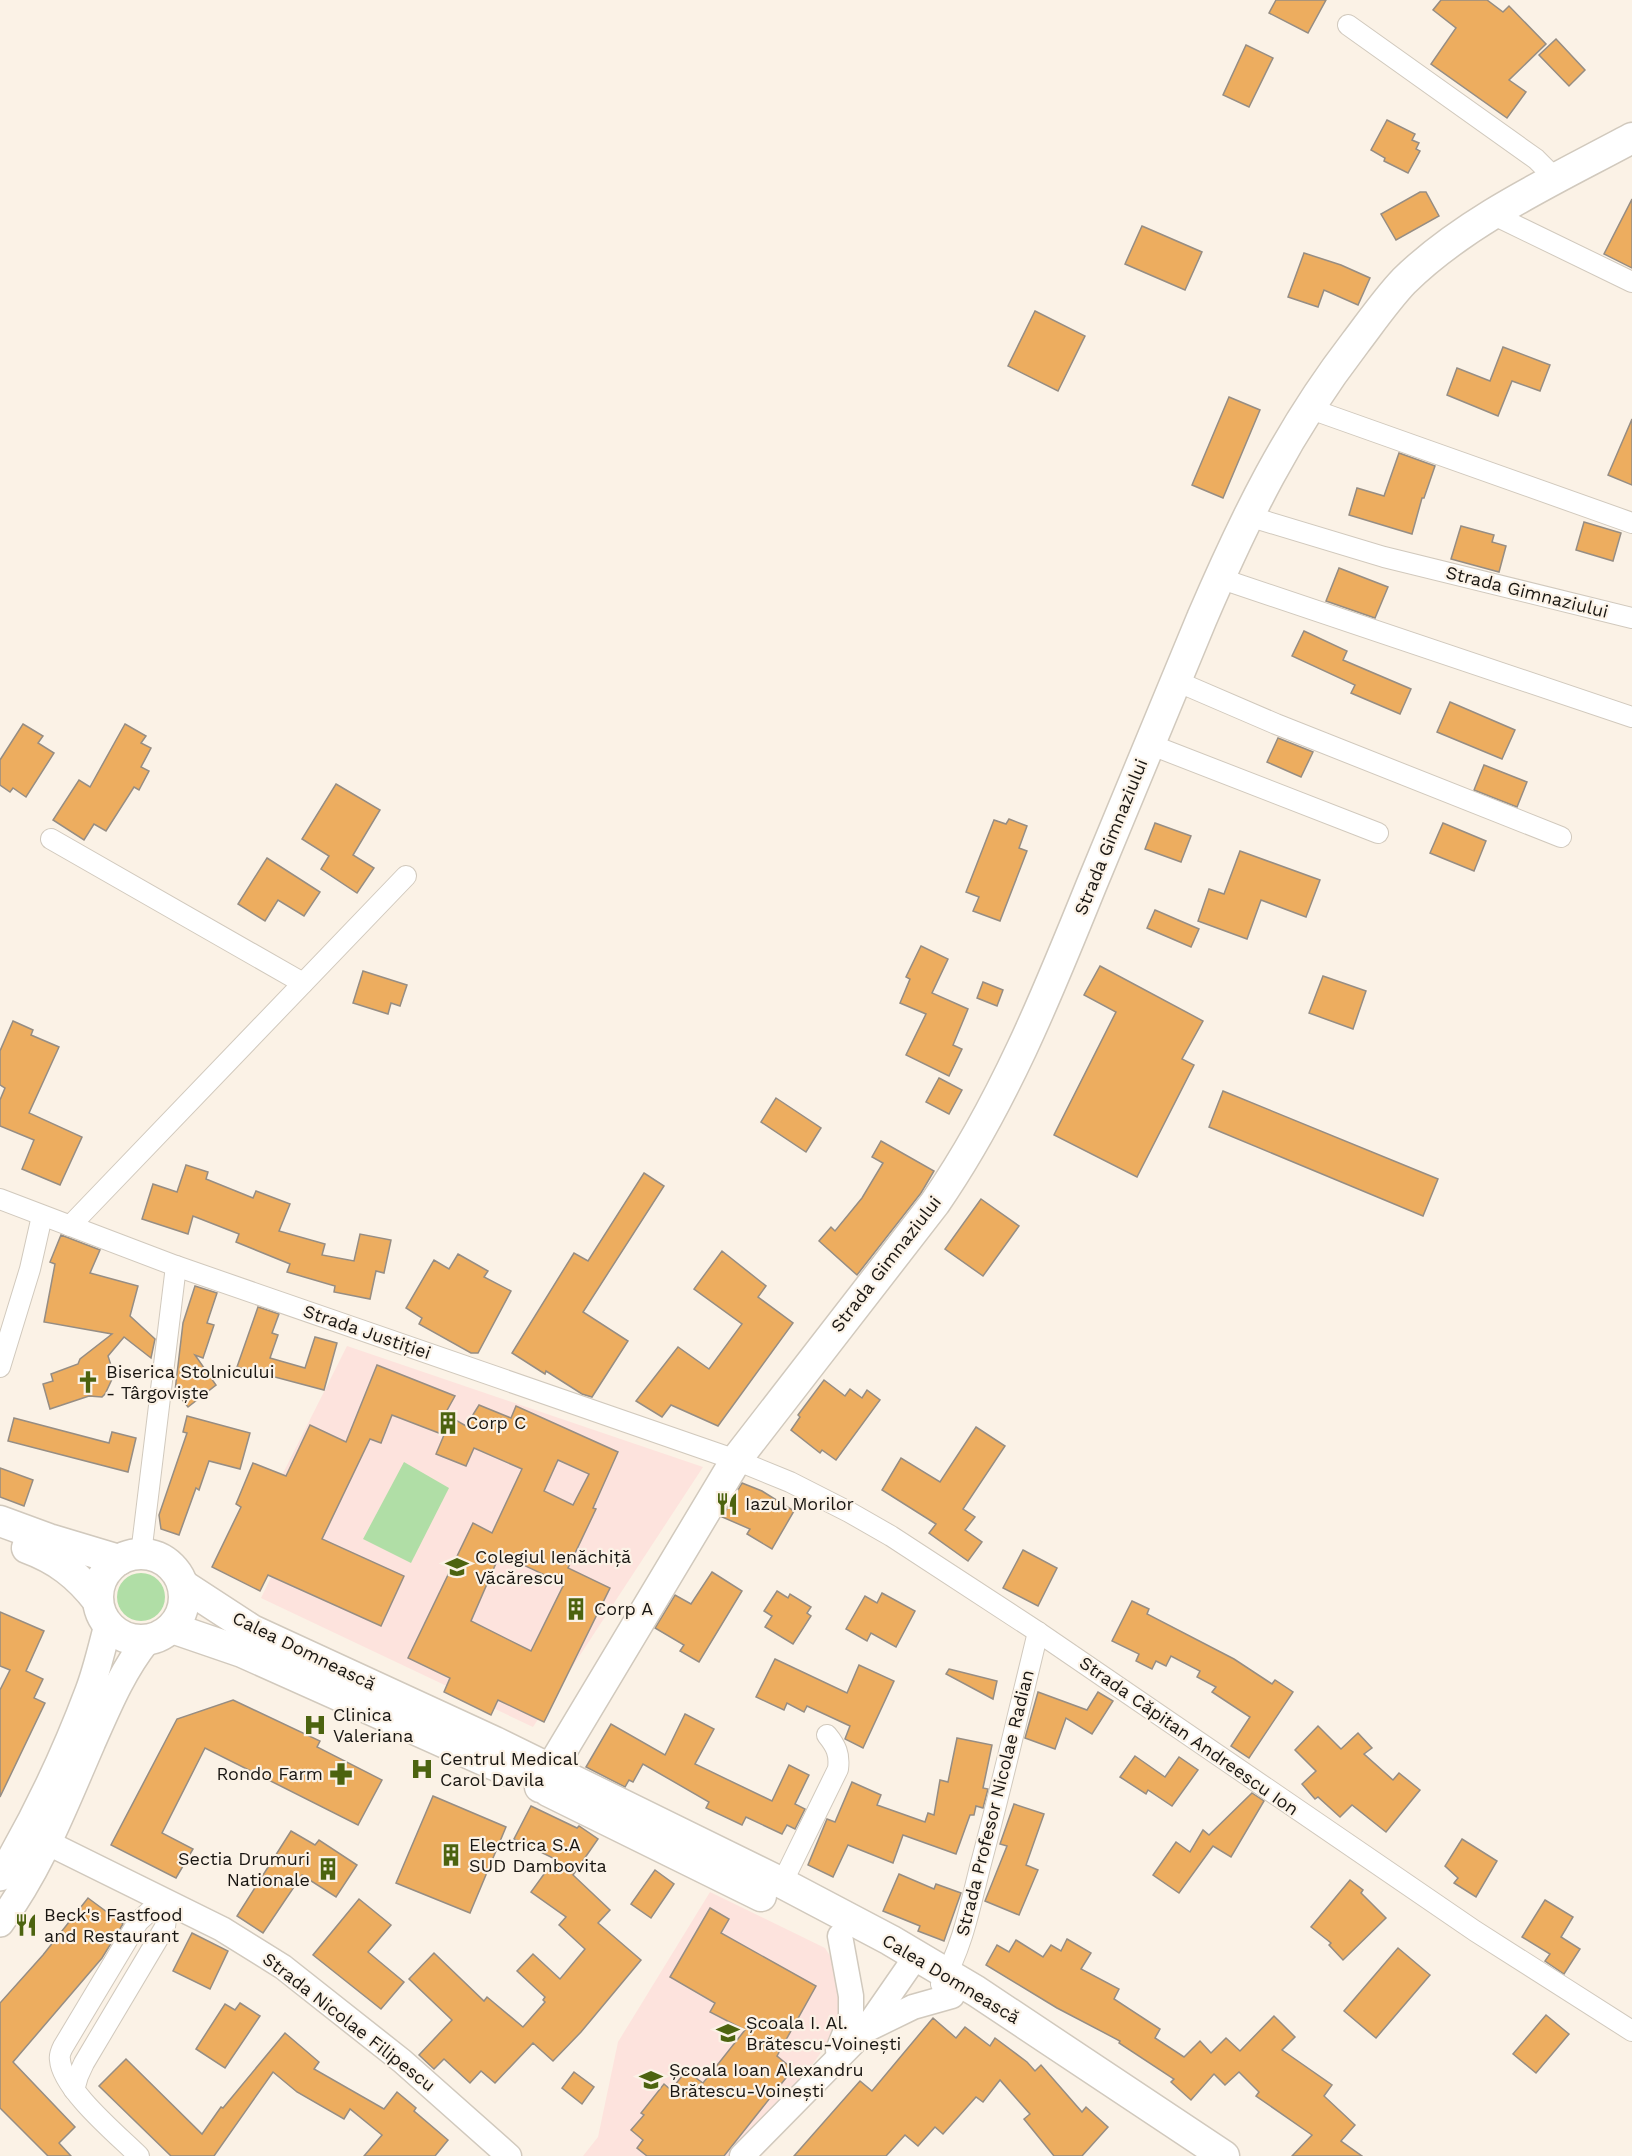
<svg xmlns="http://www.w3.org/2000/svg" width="1632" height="2156" viewBox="0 0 1632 2156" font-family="'Work Sans',sans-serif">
	<rect width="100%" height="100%" fill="#fbf2e6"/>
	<g fill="#fde3dd">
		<path d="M347,1346L703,1467L533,1727L261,1598L291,1536L260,1519Z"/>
		<path d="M710,1892L825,1948L839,1970L845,1994L837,2023L825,2047L791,2094L731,2156H583L598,2137L618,2042Z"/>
	</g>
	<g fill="#b0dea6">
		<path d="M404,1462L449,1488L411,1563L363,1539Z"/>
		<circle cx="141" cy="1597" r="24"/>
	</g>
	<g fill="#edad5f" stroke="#968d83" stroke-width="1.5" fill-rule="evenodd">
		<path d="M1276,0H1326L1308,33L1269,13Z"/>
		<path d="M1441,0H1487L1503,12L1509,6L1546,44L1509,80L1526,92L1507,118L1431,64L1456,28L1433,10Z"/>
		<path d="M1556,39L1585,70L1569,86L1539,55Z"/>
		<path d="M1246,45L1273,58L1249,107L1223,95Z"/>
		<path d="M1387,120L1415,134L1412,140L1419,143L1416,149L1420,151L1408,173L1384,161L1385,158L1371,150Z"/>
		<path d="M1420,192H1426L1439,216L1396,240L1381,214Z"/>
		<path d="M1632,199V268L1604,254Z"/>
		<path d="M1142,226L1202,252L1185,290L1125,264Z"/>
		<path d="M1304,253L1341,265L1370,278L1358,305L1324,290L1318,307L1288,297Z"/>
		<path d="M1035,311L1085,336L1058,391L1008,366Z"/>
		<path d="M1503,347L1550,365L1540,391L1512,381L1498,416L1447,395L1457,368L1490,381Z"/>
		<path d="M1229,397L1260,410L1223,498L1192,485Z"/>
		<path d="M1632,419V485L1608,475Z"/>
		<path d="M1399,453L1435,466L1424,498H1422L1412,534L1349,515L1357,488L1384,496Z"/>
		<path d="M1584,522L1621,533L1613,561L1576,550Z"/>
		<path d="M1461,526L1494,535L1492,542L1506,546L1499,572L1451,559Z"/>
		<path d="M1339,568L1388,587L1375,618L1326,601Z"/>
		<path d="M1304,631L1347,651L1343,660L1411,689L1400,714L1351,693L1355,685L1292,656Z"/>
		<path d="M1450,702L1515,730L1502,759L1437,732Z"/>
		<path d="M23,724L43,736L38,743L54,753L26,797L13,788L10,792L0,785V760Z"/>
		<path d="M125,724L146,736L141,743L151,748L141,767L149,771L139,790L134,787L106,831L94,824L84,840L53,820L79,780L90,787Z"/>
		<path d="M1278,738L1313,752L1301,777L1267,762Z"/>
		<path d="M1484,765L1527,782L1517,807L1474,790Z"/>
		<path d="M336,784L380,810L353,855L374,868L357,893L321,869L329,856L302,839Z"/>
		<path d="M1009,819L1027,826L1019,848L1027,851L1000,921L973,911L979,897L966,892L994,820L1006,824Z"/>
		<path d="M1155,823L1191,836L1181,862L1145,849Z"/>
		<path d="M1443,823L1486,841L1474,871L1430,853Z"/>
		<path d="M1240,851L1320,880L1306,917L1261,900L1247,939L1198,921L1209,889L1224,894Z"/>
		<path d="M267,858L320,892L304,916L278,900L265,921L238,904Z"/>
		<path d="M1155,910L1199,929L1191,947L1147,928Z"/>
		<path d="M921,946L948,959L932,993L968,1009L953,1045L962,1049L949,1076L906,1055L926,1014L900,1003L910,979L906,977Z"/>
		<path d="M1100,966L1203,1021L1182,1059L1194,1065L1137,1177L1054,1135L1116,1012L1084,995Z"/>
		<path d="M363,971L407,985L400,1006L391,1003L388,1014L353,1003Z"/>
		<path d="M1323,976L1366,991L1353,1029L1309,1013Z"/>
		<path d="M983,982L1003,990L997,1006L977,998Z"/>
		<path d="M13,1021L33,1030L31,1035L59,1047L29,1113L82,1137L60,1185L22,1169L34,1140L0,1126V1100L5,1088L0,1085V1051Z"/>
		<path d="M939,1078L962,1090L949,1114L926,1102Z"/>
		<path d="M1223,1091L1438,1179L1423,1216L1209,1127Z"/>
		<path d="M776,1098L821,1128L806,1152L761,1122Z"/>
		<path d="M881,1141L934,1171L921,1193L857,1275L819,1241L831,1227L835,1231L862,1198L883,1163L872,1157Z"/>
		<path d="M186,1165L208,1172L206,1179L253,1198L256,1191L290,1204L279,1231L325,1244L322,1255L354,1261L360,1234L391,1240L384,1273L376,1271L370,1299L334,1292L335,1286L287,1272L290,1264L236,1242L239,1234L193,1216L188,1234L142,1219L153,1184L177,1192Z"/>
		<path d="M644,1173L664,1186L583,1312L628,1341L592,1397L582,1394L546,1371L545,1374L512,1353L574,1253L588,1261Z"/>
		<path d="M981,1199L1019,1226L983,1276L945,1249Z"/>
		<path d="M61,1235L100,1250L90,1273L138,1286L130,1316L155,1339L151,1358L124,1337L108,1356L114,1375L105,1394L102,1397L89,1396L50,1409L43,1384L53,1381L51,1374L78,1364L80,1359L112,1334L44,1322L55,1264L50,1262Z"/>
		<path d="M722,1251L766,1286L758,1297L793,1323L718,1426L671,1405L662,1417L636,1401L678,1347L709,1369L742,1324L694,1289Z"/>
		<path d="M458,1254L488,1271L484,1277L511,1291L478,1353H471L419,1324L422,1318L406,1308L434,1260L449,1269Z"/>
		<path d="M195,1286L217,1293L207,1323L214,1325L203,1358L195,1355L216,1385L188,1407L175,1391L183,1323Z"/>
		<path d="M258,1307L279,1314L272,1333L278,1335L270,1358L305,1368L315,1337L337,1343L324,1390L237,1367Z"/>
		<path d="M377,1365L455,1396L445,1414L466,1426L479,1405L511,1418L516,1406L618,1452L593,1508L596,1509L568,1568L610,1588L544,1722L498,1700L491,1715L444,1692L450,1678L408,1658L473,1523L492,1533L522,1469L474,1448L466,1466L436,1454L444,1435L392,1415L381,1443L370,1439L322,1539L404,1576L381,1626L268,1575L260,1591L212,1567L241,1507L236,1504L253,1463L286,1476L310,1425L346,1442ZM558,1460L589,1474L573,1505L544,1491ZM500,1554L564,1584L531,1651L471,1621Z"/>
		<path d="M824,1380L845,1396L850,1389L862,1398L867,1390L880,1400L836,1460L822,1450L820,1453L791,1430L800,1417L798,1415Z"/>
		<path d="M187,1416L250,1433L240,1469L209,1461L199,1490L196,1488L179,1535L161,1529L159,1515L187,1433L183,1432Z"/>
		<path d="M14,1418L109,1443L112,1432L136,1438L128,1472L8,1441Z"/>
		<path d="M976,1427L1005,1446L963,1509L975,1517L965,1530L982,1542L968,1561L929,1533L936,1524L882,1490L901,1458L940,1482Z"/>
		<path d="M0,1468L33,1480L24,1506L0,1497Z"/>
		<path d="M742,1483L762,1491L794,1511L772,1549L747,1534L750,1529L722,1517Z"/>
		<path d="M1023,1550L1057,1568L1038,1606L1003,1588Z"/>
		<path d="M712,1572L742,1591L699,1662L680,1651L684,1645L655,1628L675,1595L691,1604Z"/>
		<path d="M777,1591L788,1598L790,1594L811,1607L807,1613L811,1616L793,1644L765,1627L772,1616L764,1611Z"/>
		<path d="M882,1593L915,1611L896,1647L871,1633L867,1641L846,1629L865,1596L877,1603Z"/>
		<path d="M1132,1601L1149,1609L1147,1614L1234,1659L1272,1684L1275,1680L1293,1692L1249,1758L1231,1746L1250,1717L1212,1692L1216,1687L1197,1677L1200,1671L1171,1656L1166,1666L1156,1661L1152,1669L1136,1661L1139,1654L1112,1641Z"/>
		<path d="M0,1612L44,1631L26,1671L43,1679L34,1698L45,1703L0,1797V1690L10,1670L0,1666Z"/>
		<path d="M775,1659L847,1693L859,1665L894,1681L863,1748L845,1739L850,1726L807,1706L804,1712L787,1703L784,1710L756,1697Z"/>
		<path d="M949,1669L997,1681L993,1699L946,1674Z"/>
		<path d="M1038,1692L1087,1710L1098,1692L1113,1701L1092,1734L1066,1718L1055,1749L1025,1738Z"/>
		<path d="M233,1700L320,1741L317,1747L382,1780L358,1825L205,1748L162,1833L193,1849L176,1878L111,1845L177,1719Z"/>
		<path d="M685,1714L714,1729L695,1764L772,1801L789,1765L809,1775L795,1804L805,1809L795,1829L787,1825L782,1834L746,1817L742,1825L706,1808L709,1802L643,1764L633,1782L629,1780L625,1787L586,1767L611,1724L665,1755Z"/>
		<path d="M1318,1726L1341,1749L1358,1733L1372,1748L1364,1754L1393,1780L1399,1773L1420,1790L1386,1832L1352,1805L1340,1817L1318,1797L1315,1799L1302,1784L1316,1771L1295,1750Z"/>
		<path d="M957,1738L992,1745L983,1788L988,1789L983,1808L976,1806L974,1815H970L956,1854L903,1835L893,1863L848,1845L833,1877L808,1865L827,1819L835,1822L852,1782L881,1795L877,1805L925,1822L928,1813L934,1815L940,1780L948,1782Z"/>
		<path d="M1135,1756L1165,1777L1179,1757L1198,1770L1172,1806L1148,1790L1146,1794L1120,1777Z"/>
		<path d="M1252,1793L1264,1801L1231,1857L1213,1846L1179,1893L1153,1875L1176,1842L1190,1852L1203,1830L1209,1835Z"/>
		<path d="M433,1796L506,1827L470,1913L396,1883Z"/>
		<path d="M1014,1804L1044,1814L1026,1865L1038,1870L1019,1915L985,1901L1007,1846L1000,1844Z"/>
		<path d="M531,1806L577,1828L579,1826L598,1839L573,1875L610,1910L598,1923L641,1960L581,2032L553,2061L533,2043L495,2083L481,2071L470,2083L444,2059L434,2069L419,2055L452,2020L409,1979L434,1953L484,2001L487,1997L523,2027L545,2002L543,2000L545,1997L517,1971L533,1954L560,1979L585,1949L559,1925L566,1917L531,1892L555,1859L514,1839Z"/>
		<path d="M291,1831L315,1845L319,1840L357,1865L336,1897L302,1875L263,1933L237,1916Z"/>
		<path d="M1462,1839L1497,1861L1476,1897L1454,1883L1458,1878L1445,1866Z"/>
		<path d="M655,1870L674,1884L651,1918L631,1904Z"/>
		<path d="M899,1874L934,1889L936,1884L961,1893L944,1941L918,1931L920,1926L883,1911Z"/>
		<path d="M1350,1880L1363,1890L1361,1893L1386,1918L1343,1960L1329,1945L1331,1943L1311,1927Z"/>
		<path d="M88,1898L123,1924L102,1958L13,2062L75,2127L59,2143L71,2156H48L0,2108V2003L43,1955Z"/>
		<path d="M359,1899L391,1925L368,1952L404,1982L381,2009L313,1955Z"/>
		<path d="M1545,1900L1573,1917L1561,1937L1580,1949L1564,1974L1545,1961L1550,1954L1522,1937Z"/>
		<path d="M710,1908L729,1919L721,1933L816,1986L777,2056L793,2069L724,2156H647L637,2148L643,2140L631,2130L644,2115L641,2113L664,2084L671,2090L686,2071L703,2083L745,2030L710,2012L715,2003L670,1977Z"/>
		<path d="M192,1933L228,1951L210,1989L173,1971Z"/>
		<path d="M1067,1939L1091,1953L1081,1969L1119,1989L1114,1999L1160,2029L1155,2038L1184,2057L1200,2041L1211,2053L1226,2038L1240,2051L1274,2016L1295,2037L1282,2050L1332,2085L1324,2096L1355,2125L1341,2141L1362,2156H1292L1312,2135L1256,2096L1259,2092L1239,2072L1225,2085L1214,2074L1191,2100L1171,2082L1174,2079L1119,2043L1120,2041L1057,2008L986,1965L997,1945L1009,1952L1016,1940L1043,1957L1051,1945L1061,1951Z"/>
		<path d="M1398,1948L1430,1975L1376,2038L1344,2011Z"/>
		<path d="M240,2003L260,2016L225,2068L196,2049L225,2004L235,2010Z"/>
		<path d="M1546,2015L1569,2034L1536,2073L1513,2054Z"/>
		<path d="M933,2018L956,2038L965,2027L990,2046L995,2038L1027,2062L1035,2071L1041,2065L1082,2112L1086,2107L1108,2127L1082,2156H1054L1024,2119L1030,2114L1000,2080L983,2102L976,2097L943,2134L935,2127L918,2146L905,2135L886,2156H794L860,2081L872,2091Z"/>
		<path d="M285,2033L319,2062L314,2069L384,2109L397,2092L416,2108L414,2111L448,2140L435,2156H364L382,2135L350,2109L344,2119L297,2092L273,2072L214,2156H171L99,2086L126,2059L202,2134L221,2107L223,2108Z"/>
		<path d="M574,2072L594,2087L582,2104L562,2088Z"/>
	</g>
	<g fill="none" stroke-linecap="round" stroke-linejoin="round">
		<g stroke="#d1c9bd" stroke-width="22">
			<g id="minor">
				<path d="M1348,25L1536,159L1556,179"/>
				<path d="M1494,215L1632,282"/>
				<path d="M1308,408L1632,523"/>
				<path d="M1248,516L1384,557L1632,618"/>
				<path d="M1219,578L1632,717"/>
				<path d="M1176,681L1276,724L1561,837"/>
				<path d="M1149,744L1378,833"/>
				<path d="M51,839L303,983"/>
				<path d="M0,1199L176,1266L736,1460L790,1482L849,1512L891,1536L1038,1632L1475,1931L1632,2031"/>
				<path d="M70,1226L406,876"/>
				<path d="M0,1367L30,1269L42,1216"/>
				<path d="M141,1554L176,1266"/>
				<path d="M782,1883L838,1769C840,1754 836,1746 827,1735"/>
				<path d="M941,1984C962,1949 970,1907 980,1867C1001,1789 1019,1710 1038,1632"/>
				<path d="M74,2090L78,2076L84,2063L165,1927L168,1903"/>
				<path d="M139,2156C119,2136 62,2089 60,2060C59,2056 61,2051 63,2047L138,1922L151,1910L168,1903"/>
			</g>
		</g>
		<g stroke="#d1c9bd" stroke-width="27">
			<g id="tertiary">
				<path d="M48,1843L222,1929L283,1967L402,2061L509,2156"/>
				<path d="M870,2028L913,2007L952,1996"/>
				<path d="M838,2050L851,2018V1996L840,1936"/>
				<path d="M742,2156L863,2033L917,1955"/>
			</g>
		</g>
		<g stroke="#d1c9bd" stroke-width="30">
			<g id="secondary">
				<path d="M0,1877C35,1818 65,1755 89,1691C97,1670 102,1647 108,1625"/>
				<path d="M0,1923C40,1869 64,1806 91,1744C107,1708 122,1671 147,1640"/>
			</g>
		</g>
		<g stroke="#d1c9bd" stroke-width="33">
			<g id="primary">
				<path d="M0,1521L49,1539L119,1560"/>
				<path d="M27,1548C57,1559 78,1575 98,1601"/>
				<circle cx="141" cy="1597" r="43"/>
				<path d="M183,1585L252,1630L495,1742L782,1883L890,1940L976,1991L1224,2156"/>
				<path d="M172,1628L242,1652L508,1771"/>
				<path d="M540,1787L736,1460L935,1203C1002,1106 1047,995 1091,886C1128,796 1165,707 1202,618C1245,518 1288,430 1355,343C1371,322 1386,300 1404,281C1466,220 1556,179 1632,138"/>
				<path d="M548,1791L761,1896"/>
			</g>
		</g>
		<use href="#minor" stroke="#fff" stroke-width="20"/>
		<use href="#tertiary" stroke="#fff" stroke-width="24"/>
		<use href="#secondary" stroke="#fff" stroke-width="27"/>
		<use href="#primary" stroke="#fff" stroke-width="30"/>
	</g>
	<defs>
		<g id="church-bare" transform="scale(1.8)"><path d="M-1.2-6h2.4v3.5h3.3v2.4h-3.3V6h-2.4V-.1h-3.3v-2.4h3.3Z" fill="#4c630f" stroke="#fbf2e6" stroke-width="2.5" paint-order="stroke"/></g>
		<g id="building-bare" transform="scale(1.8)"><path d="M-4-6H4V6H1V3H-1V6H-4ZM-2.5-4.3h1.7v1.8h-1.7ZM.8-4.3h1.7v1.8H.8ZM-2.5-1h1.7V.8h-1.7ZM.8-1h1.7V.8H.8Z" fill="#4c630f" stroke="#fbf2e6" stroke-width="2.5" paint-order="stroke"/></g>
		<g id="restaurant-bare" transform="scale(1.8)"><path d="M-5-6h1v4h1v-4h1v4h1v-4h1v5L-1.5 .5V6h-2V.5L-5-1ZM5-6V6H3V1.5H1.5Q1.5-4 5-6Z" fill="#4c630f" stroke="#fbf2e6" stroke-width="2.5" paint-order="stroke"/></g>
		<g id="school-bare" transform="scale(1.8)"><path d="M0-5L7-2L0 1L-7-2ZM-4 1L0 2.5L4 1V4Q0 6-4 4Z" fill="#4c630f" stroke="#fbf2e6" stroke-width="2.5" paint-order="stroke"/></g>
		<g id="hospital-bare" transform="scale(1.8)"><path d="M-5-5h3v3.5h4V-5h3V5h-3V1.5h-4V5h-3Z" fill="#4c630f" stroke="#fbf2e6" stroke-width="2.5" paint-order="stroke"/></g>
		<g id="pharmacy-bare" transform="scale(1.8)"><path d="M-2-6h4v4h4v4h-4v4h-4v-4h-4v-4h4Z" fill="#4c630f" stroke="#fbf2e6" stroke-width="2.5" paint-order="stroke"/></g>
	</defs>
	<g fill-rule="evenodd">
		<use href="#church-bare" x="88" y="1382"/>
		<use href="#building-bare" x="448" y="1423"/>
		<use href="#restaurant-bare" x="727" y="1504"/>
		<use href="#school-bare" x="457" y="1567"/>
		<use href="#building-bare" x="576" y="1609"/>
		<use href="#hospital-bare" x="315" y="1725"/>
		<use href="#hospital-bare" x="422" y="1769"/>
		<use href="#pharmacy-bare" x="341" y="1774"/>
		<use href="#building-bare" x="451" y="1855"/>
		<use href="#building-bare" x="328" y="1869"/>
		<use href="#restaurant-bare" x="26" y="1925"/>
		<use href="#school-bare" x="728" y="2033"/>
		<use href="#school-bare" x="651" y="2080"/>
	</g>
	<g text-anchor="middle" stroke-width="4.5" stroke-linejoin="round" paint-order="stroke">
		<g font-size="18" fill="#191612" stroke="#fbf2e6">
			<text transform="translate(1527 592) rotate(14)" y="6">Strada Gimnaziului</text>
			<text transform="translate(1111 837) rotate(-68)" y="6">Strada Gimnaziului</text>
			<text transform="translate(886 1264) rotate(-52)" y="6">Strada Gimnaziului</text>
			<text transform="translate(367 1332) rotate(19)" y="6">Strada Justiției</text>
			<text transform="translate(304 1651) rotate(26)" y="6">Calea Domnească</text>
			<text transform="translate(1189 1736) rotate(35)" y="6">Strada Căpitan Andreescu Ion</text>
			<text transform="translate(995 1803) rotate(-76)" y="6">Strada Profesor Nicolae Radian</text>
			<text transform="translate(951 1979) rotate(31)" y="6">Calea Domnească</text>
			<text transform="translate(349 2022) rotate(38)" y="6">Strada Nicolae Filipescu</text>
		</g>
		<g font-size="18" fill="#191612" stroke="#fbf2e6" text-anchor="start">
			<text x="106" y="1378">Biserica Stolnicului<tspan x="106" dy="21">- Târgoviște</tspan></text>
			<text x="466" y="1429">Corp C</text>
			<text x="745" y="1510">Iazul Morilor</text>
			<text x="475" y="1563">Colegiul Ienăchiță<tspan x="475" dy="21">Văcărescu</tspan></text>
			<text x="594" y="1615">Corp A</text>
			<text x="333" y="1721">Clinica<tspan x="333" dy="21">Valeriana</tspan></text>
			<text x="440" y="1765">Centrul Medical<tspan x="440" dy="21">Carol Davila</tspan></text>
			<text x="323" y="1780" text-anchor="end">Rondo Farm</text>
			<text x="469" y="1851">Electrica S.A<tspan x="469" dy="21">SUD Dambovita</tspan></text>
			<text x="310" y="1865" text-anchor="end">Sectia Drumuri<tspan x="310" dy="21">Nationale</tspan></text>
			<text x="44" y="1921">Beck's Fastfood<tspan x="44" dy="21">and Restaurant</tspan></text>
			<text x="746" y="2029">Școala I. Al.<tspan x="746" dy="21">Brătescu-Voinești</tspan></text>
			<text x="669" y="2076">Școala Ioan Alexandru<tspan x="669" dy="21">Brătescu-Voinești</tspan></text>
		</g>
	</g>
</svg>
